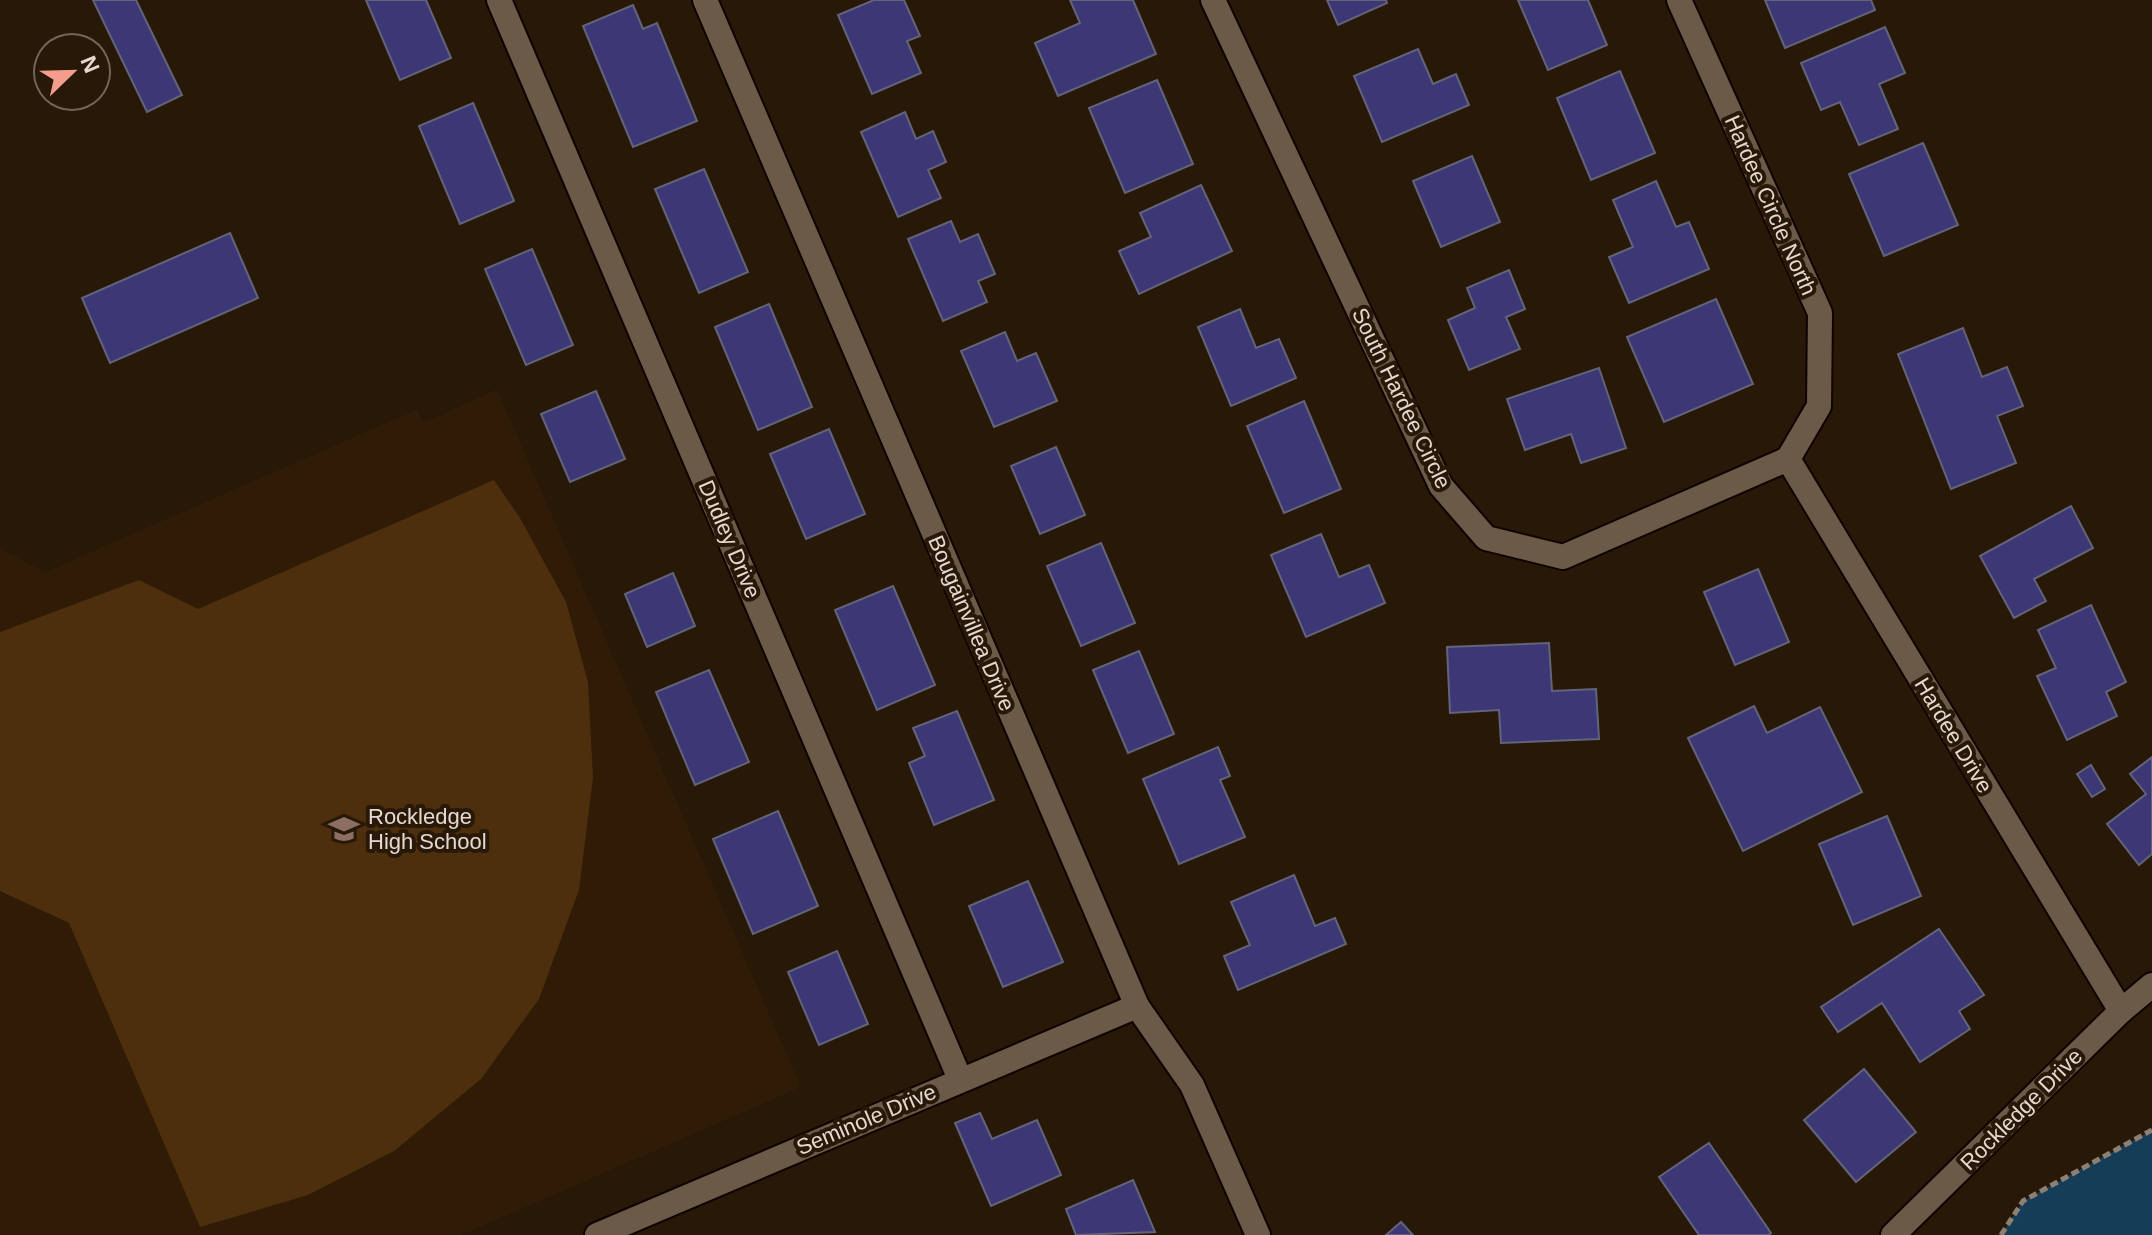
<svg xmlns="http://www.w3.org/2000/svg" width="2152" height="1235" viewBox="0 0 2152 1235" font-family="Arial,sans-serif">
	<rect width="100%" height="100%" fill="#271808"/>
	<path fill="#2f1b06" d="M497,389L801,1087L462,1235H0V548L45,572L418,409L423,423Z"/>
	<path fill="#4e2f0d" d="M494,480L520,518L566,602L588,682L593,777L579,890L539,999L481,1079L394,1151L308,1195L200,1227L69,923L0,891V632L139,580L198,609Z"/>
	<path fill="#163d57" d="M2152,1130V1235H2001L2023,1201Z"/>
	<g fill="#3c3775" stroke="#63637a" stroke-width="2">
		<path d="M93,0H136L182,95L147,112Z"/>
		<path d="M366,0H426L451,58L400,80Z"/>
		<path d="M874,0H904L920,36L907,41L921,73L872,94L838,15Z"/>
		<path d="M1070,0H1133L1156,54L1058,96L1035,43L1080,23Z"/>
		<path d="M1327,0H1386L1387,3L1338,25Z"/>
		<path d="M1518,0H1588L1607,45L1548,70Z"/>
		<path d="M1765,0H1871L1875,10L1785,48Z"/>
		<path d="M633,5L643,29L657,23L697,121L633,147L583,26Z"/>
		<path d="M1885,27L1905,73L1879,84L1898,129L1859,145L1840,102L1821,110L1801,63Z"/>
		<path d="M1418,49L1433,84L1456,74L1469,105L1382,142L1354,76Z"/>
		<path d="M1620,71L1655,153L1591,180L1557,98Z"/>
		<path d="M1157,80L1193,164L1125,193L1089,108Z"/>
		<path d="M473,103L514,201L460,224L419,126Z"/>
		<path d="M905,112L916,139L933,131L946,162L928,170L941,198L898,217L861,132Z"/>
		<path d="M1923,143L1958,225L1884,256L1849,174Z"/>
		<path d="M1472,156L1500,222L1441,247L1413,181Z"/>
		<path d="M704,169L748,272L699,293L655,189Z"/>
		<path d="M1656,181L1676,227L1689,222L1709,269L1629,303L1609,257L1633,247L1613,200Z"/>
		<path d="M1201,185L1232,251L1139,294L1119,251L1151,237L1140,213Z"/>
		<path d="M951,221L960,242L978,234L995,274L978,281L987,302L943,321L908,239Z"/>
		<path d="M230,233L258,298L110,363L82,298Z"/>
		<path d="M532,249L573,345L526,365L485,269Z"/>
		<path d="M1509,270L1525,309L1506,317L1520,349L1469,370L1448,320L1475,308L1467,288Z"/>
		<path d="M1716,299L1753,384L1664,422L1627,337Z"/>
		<path d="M769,304L812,407L758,430L715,327Z"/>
		<path d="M1240,309L1256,348L1279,339L1296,378L1231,406L1198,327Z"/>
		<path d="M1963,328L1982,377L2007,367L2023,406L1997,416L2016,463L1951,489L1898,354Z"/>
		<path d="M1005,332L1017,361L1036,353L1057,401L994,427L961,351Z"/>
		<path d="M1599,368L1626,448L1581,463L1571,434L1525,450L1507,399Z"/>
		<path d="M596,391L625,459L570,482L541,414Z"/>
		<path d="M1304,401L1341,489L1284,513L1247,426Z"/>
		<path d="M829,429L865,514L806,539L770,454Z"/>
		<path d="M1056,447L1085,515L1040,534L1011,466Z"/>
		<path d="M2071,506L2093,548L2034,579L2046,601L2014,618L1980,556Z"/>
		<path d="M1321,534L1339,577L1369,565L1385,603L1306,637L1271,555Z"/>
		<path d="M1101,543L1135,623L1081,646L1047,566Z"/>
		<path d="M1758,569L1789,642L1735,665L1704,592Z"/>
		<path d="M673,573L695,626L647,647L625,594Z"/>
		<path d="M893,586L935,685L877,710L835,610Z"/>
		<path d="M2091,605L2126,682L2106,692L2117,716L2067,740L2037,676L2056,668L2038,630Z"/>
		<path d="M1549,643L1552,691L1596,689L1599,739L1501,743L1499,710L1450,713L1447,647Z"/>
		<path d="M1139,651L1174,734L1128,753L1093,670Z"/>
		<path d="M709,670L749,762L695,785L656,692Z"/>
		<path d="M1754,706L1767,733L1820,707L1862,792L1743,851L1688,738Z"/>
		<path d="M957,711L994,800L934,825L909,763L925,756L913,728Z"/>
		<path d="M1218,747L1230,776L1220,780L1245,837L1179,864L1143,779Z"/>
		<path d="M2152,757V854L2139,865L2107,824L2146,794L2130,774Z"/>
		<path d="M2091,765L2105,789L2092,797L2077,774Z"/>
		<path d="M778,811L818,906L753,934L713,839Z"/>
		<path d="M1887,816L1921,896L1853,925L1819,844Z"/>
		<path d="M1294,875L1315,926L1335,918L1346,944L1238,990L1224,956L1250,945L1231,902Z"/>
		<path d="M1028,881L1063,962L1003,987L969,906Z"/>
		<path d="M1939,929L1984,995L1959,1011L1970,1029L1920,1062L1882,1003L1838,1032L1821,1007Z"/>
		<path d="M837,951L868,1024L819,1045L788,972Z"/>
		<path d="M1864,1069L1916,1132L1856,1182L1804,1120Z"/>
		<path d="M980,1113L992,1139L1037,1120L1061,1175L991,1206L955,1123Z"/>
		<path d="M1709,1143L1771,1233L1768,1235H1699L1659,1177Z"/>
		<path d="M1133,1180L1155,1232L1076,1235L1066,1209Z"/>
		<path d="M1401,1222L1413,1235H1386Z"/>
	</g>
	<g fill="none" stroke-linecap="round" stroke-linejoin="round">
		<g stroke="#0f0400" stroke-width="28">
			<g id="minor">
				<path d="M499,0L960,1079"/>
				<path d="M705,0L1137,1006L1192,1085L1258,1235"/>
				<path d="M1213,0L1441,486L1486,538L1563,557L1788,459"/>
				<path d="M1679,0L1820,313L1819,406L1788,459"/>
				<path d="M1788,459L2121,1011"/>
				<path d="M597,1235L1137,1006"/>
				<path d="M1893,1235L2121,1011L2152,985"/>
			</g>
		</g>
		<path stroke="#8d8073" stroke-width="5" stroke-dasharray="8 4" stroke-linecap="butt" d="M2001,1235L2023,1201L2152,1130"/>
		<use href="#minor" stroke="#6c5a49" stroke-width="24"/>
	</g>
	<defs>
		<g id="school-bare" transform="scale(2.4)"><path d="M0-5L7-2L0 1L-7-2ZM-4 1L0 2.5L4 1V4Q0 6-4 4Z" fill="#8d6e63" stroke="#271808" stroke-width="2.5" paint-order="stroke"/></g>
	</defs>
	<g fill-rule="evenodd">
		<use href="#school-bare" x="344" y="829"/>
	</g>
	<g text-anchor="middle" stroke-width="8" stroke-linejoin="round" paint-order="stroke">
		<g font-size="22" fill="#e4d9d0" stroke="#271808">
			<text transform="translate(1771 205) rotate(66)" y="8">Hardee Circle North</text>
			<text transform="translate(1402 398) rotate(64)" y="8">South Hardee Circle</text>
			<text transform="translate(730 539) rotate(67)" y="8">Dudley Drive</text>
			<text transform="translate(972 623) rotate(67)" y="8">Bougainvillea Drive</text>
			<text transform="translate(1954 735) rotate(59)" y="8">Hardee Drive</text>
			<text transform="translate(2021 1109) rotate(-45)" y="8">Rockledge Drive</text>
			<text transform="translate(866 1119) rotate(-23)" y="8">Seminole Drive</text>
		</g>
		<g font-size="22" fill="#e4d9d0" stroke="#271808" text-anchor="start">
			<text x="368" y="824">Rockledge<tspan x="368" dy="25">High School</tspan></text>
		</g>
	</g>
	<g transform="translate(72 72) rotate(67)"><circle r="38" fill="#271808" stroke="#736558" stroke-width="2"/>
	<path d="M0-6L14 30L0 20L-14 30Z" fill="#f49d8c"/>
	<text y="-12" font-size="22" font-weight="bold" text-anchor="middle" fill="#e4d9d0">N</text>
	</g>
</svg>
